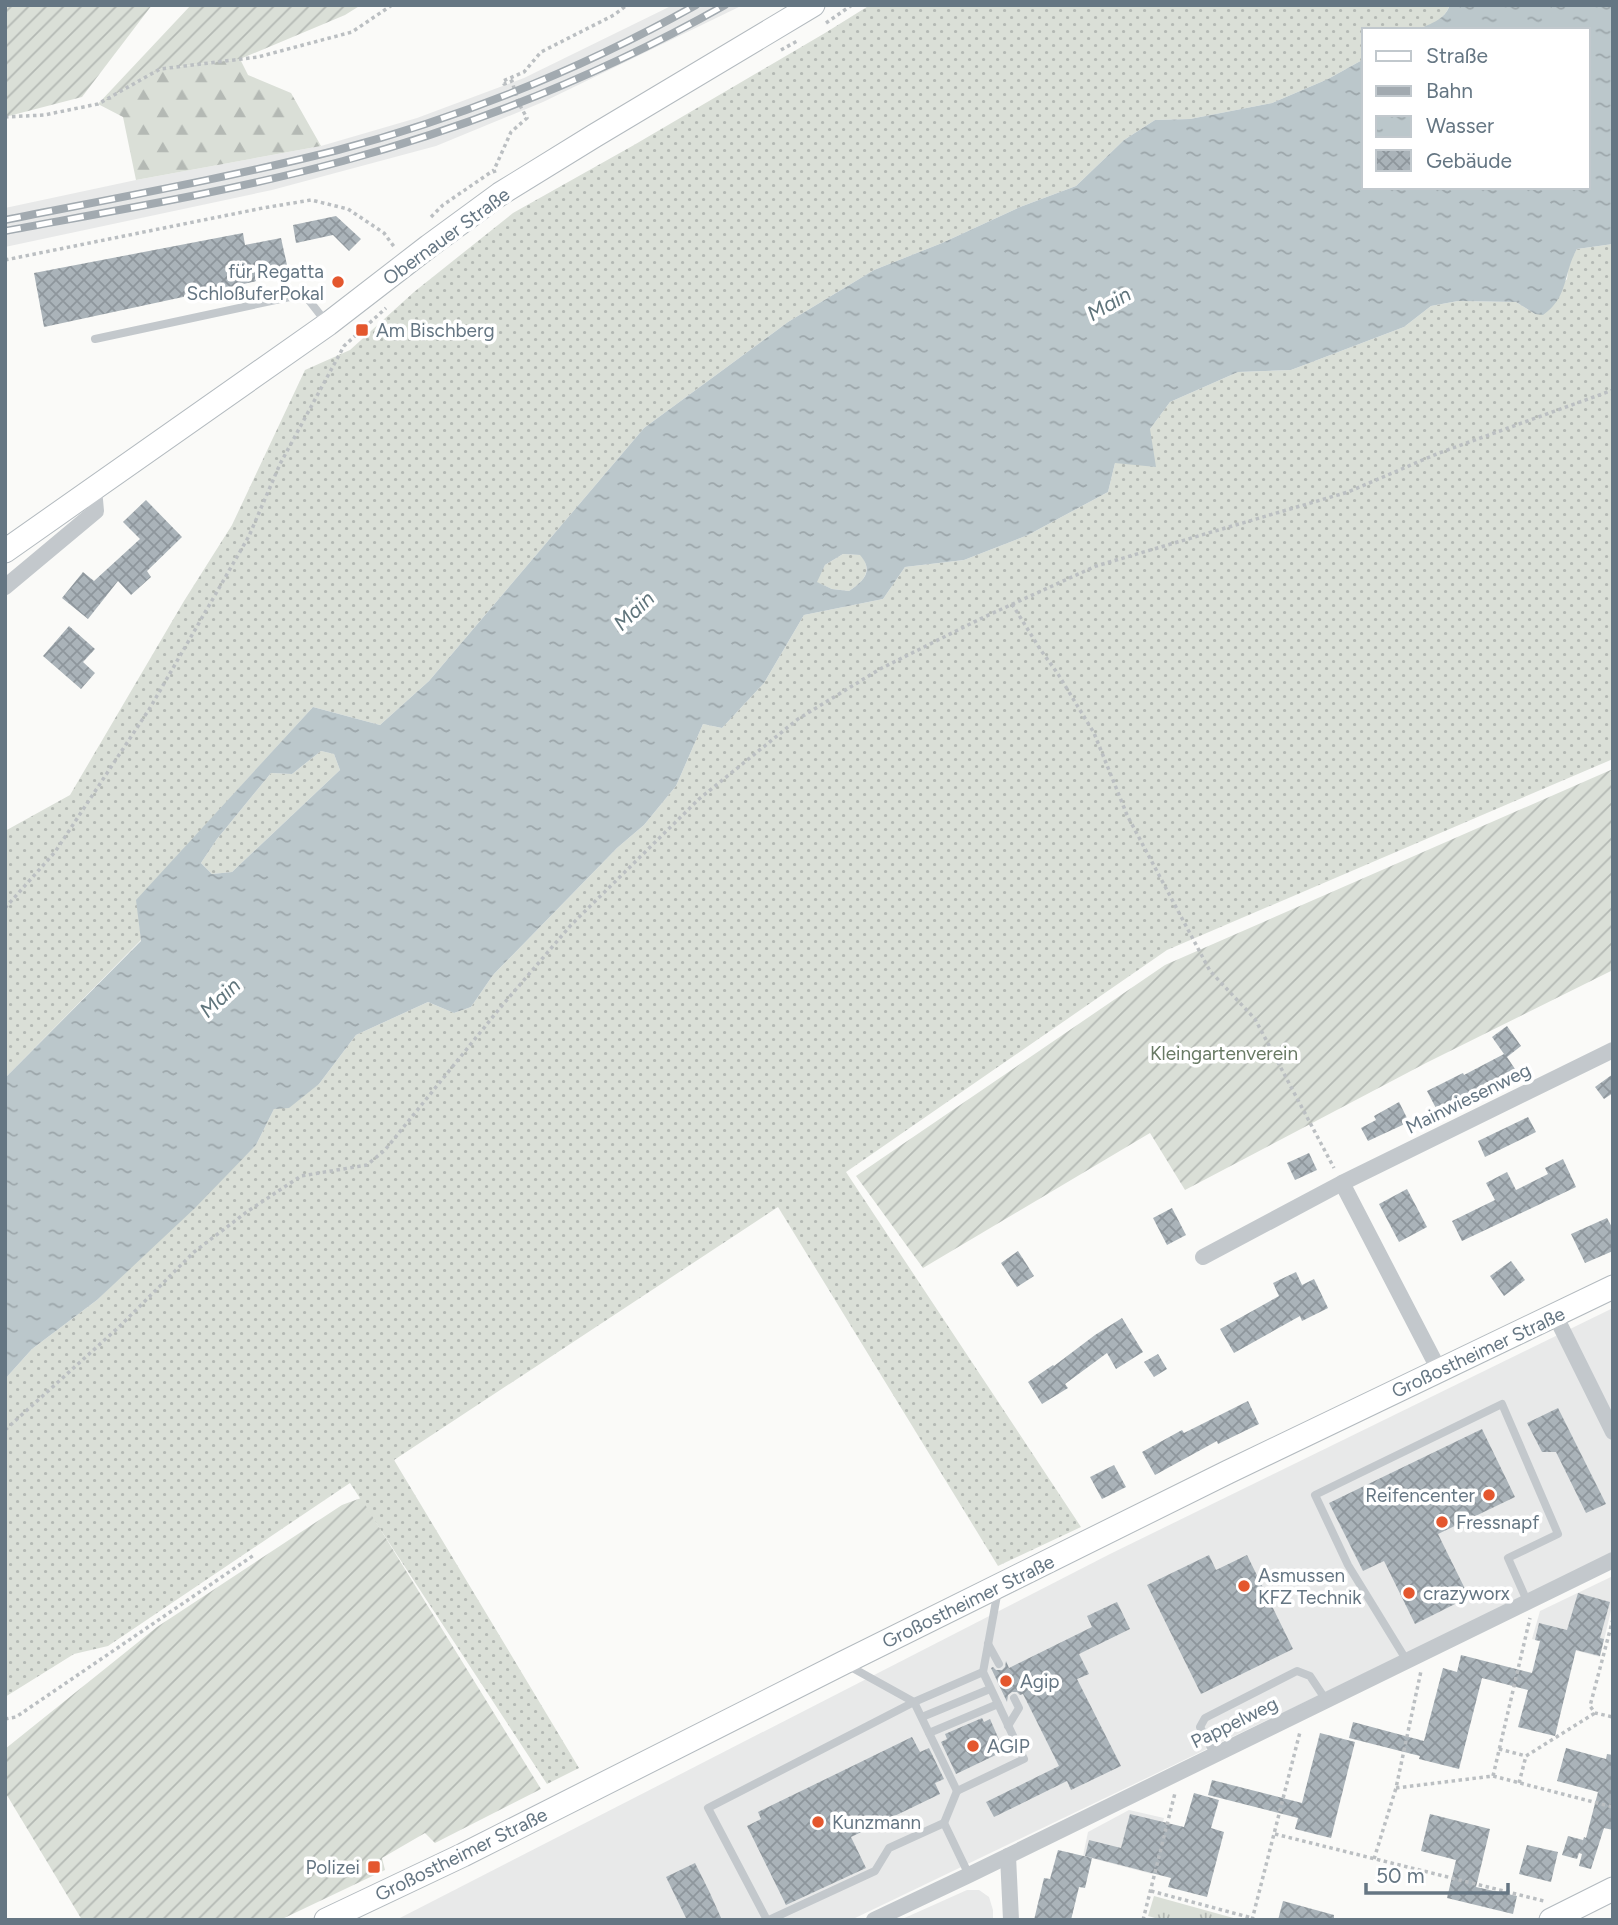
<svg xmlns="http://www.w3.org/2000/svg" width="1618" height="1925" viewBox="0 0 1618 1925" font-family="Figtree,sans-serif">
	<defs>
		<pattern id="grass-dots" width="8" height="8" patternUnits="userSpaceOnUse" patternTransform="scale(1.75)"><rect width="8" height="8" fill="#dadfd7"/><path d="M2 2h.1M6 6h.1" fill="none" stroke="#b4b9b4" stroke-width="1.8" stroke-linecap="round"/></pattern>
		<pattern id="forest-firs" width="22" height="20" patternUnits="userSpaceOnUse" patternTransform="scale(1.75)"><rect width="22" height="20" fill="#dadfd7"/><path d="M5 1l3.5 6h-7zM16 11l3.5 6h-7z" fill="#b4b9b4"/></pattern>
		<pattern id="park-tufts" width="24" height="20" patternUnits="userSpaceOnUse" patternTransform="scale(1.75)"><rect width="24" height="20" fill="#dadfd7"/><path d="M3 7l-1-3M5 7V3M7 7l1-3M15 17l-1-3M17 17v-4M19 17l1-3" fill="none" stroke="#b4b9b4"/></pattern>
		<pattern id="garden-furrows" width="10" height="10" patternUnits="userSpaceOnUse" patternTransform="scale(1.75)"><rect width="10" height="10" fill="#dadfd7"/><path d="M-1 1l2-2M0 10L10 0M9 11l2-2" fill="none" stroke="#b4b9b4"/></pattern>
		<pattern id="water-ripples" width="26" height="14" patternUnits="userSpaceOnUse" patternTransform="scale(1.75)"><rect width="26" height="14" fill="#bbc7cb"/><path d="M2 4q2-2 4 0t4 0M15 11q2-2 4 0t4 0" fill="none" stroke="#9ca6aa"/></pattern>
		<pattern id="building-cross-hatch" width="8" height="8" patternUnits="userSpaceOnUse" patternTransform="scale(1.75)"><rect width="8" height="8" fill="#aab3b9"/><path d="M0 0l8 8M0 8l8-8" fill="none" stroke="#8e969c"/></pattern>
	</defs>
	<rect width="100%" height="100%" fill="#fafaf8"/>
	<g fill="#e8e9e9">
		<path d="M673,5H743L543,102L436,146L272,190L5,247V208L136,180L321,146L417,118L524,78Z"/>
		<path d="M1613,1308V1554L851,1920H396L1110,1554Z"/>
		<path d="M1613,1576V1602L1600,1657L1532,1639L1540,1611Z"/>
		<path d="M1129,1810L1164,1818L1152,1874L1083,1856L1088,1832Z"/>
		<path d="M967,1890H979L989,1897L993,1910V1920H900Z"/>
	</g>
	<g fill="url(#grass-dots)">
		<path d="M870,5H1450C1437,37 1393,30 1364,30V59L1328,79L1272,103L1190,119L1155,120L1124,140L1076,186L1020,207L942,243L874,270L788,322L644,428L429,681L380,725L313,707L137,900L141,940L5,1078V831L70,795L184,601L232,525L305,370L350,350L414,292L513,213L634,145L825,33Z"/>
		<path d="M1613,244V759L1167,950L846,1172L1081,1527L998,1566L778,1207L394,1460L579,1768L547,1784L350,1483L108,1646L74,1654L5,1697V1379L32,1349L97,1300L256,1145L274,1109L319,1084L356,1035L428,1002L454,1013L471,1007L493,975L617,848L644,825L676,786L703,724L722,728L764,683L804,615L883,599L905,567L964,560L1028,535L1108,492L1115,463L1150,429L1170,402L1238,372L1291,370L1404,327L1431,306L1458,301L1516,302L1535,314L1567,279L1569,262L1577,249Z"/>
		<path d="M843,554L861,555C873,571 864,581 849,591L832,589L816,582L825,565Z"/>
		<path d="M321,751L334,754L340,770L232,872L212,874L201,863L217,839L271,773L292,774Z"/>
	</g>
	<path fill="url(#forest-firs)" d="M240,59L248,75L291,93L321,146L136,180L123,117L98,104L160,69Z"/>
	<path fill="url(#park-tufts)" d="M1154,1896L1237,1919V1920H1162L1148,1916Z"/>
	<g fill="url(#garden-furrows)">
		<path d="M5,5H152L82,97L5,117Z"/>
		<path d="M191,5H361L345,15L240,59L160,69L98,104Z"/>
		<path d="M1613,769V970L1426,1063L1185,1190L1150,1133L923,1268L856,1176L1165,965Z"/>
		<path d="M361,1498L541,1789L435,1843L425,1833L382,1858L385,1870L280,1920H82L5,1792V1749L157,1627L342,1505Z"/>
	</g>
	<path fill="url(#water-ripples)" fill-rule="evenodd" d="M1450,5H1613V244L1577,249C1563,273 1569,297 1543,315L1535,314L1516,302L1458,301L1431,306L1404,327L1291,370L1238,372L1170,402L1150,429L1156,467L1115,463L1108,492L1028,535L964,560L905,567L883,599L804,615L764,683L722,728L703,724L676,786L644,825L617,848L493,975L471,1007L454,1013L428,1002L356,1035L319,1084L289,1108L274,1109L256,1145L195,1208L97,1300L32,1349L5,1379V1078L141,941L136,900L313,707L380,725L429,681L644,428L788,322L874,270L942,243L1020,207L1076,186L1124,140L1155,120L1190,119L1272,103L1328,79L1364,59V187H1588V30H1418C1432,22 1444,21 1450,5ZM843,554L860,555C874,571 864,581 849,591L832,589L817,582L825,565ZM321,751L334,754L340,770L232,872L212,874L201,863L217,839L271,773L292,774Z"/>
	<g fill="url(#building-cross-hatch)">
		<path d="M336,216L361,239L349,251L333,235L296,243L293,225Z"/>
		<path d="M243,233L245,245L281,238L289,274L44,327L34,273Z"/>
		<path d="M146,500L182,537L147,571L151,577L131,595L118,581L88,619L62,598L83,572L94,581L140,539L123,522Z"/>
		<path d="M69,626L95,649L83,662L95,673L81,689L43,656Z"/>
		<path d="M1507,1026L1521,1046L1507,1057L1517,1072L1504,1081L1502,1079L1438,1112L1427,1091L1463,1073L1464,1075L1504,1054L1492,1037Z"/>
		<path d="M1613,1074V1093L1604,1099L1595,1087Z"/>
		<path d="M1399,1102L1409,1122L1368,1141L1361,1128L1376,1120L1374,1116Z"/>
		<path d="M1528,1117L1536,1132L1485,1157L1478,1141Z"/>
		<path d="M1309,1153L1317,1170L1295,1180L1287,1163Z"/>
		<path d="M1563,1159L1576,1187L1462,1241L1452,1221L1495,1200L1486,1183L1507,1172L1516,1190L1548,1174L1545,1168Z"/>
		<path d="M1407,1189L1427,1227L1399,1242L1379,1204Z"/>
		<path d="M1172,1208L1186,1235L1167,1245L1153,1218Z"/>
		<path d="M1607,1218L1613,1229V1251L1585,1263L1571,1234Z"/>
		<path d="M1018,1251L1034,1276L1017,1287L1001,1263Z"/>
		<path d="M1511,1261L1525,1280L1504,1296L1490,1276Z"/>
		<path d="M1296,1272L1302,1285L1314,1279L1328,1308L1302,1321L1300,1316L1234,1353L1220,1329L1279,1296L1273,1283Z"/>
		<path d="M1122,1318L1143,1352L1116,1369L1107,1353L1065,1384L1068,1388L1042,1404L1028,1382L1053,1365L1054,1366L1095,1335Z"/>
		<path d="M1158,1354L1167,1369L1154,1377L1144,1362Z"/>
		<path d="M1248,1401L1259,1424L1218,1444L1217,1441L1155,1475L1142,1452L1182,1430L1184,1433Z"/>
		<path d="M1558,1408L1606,1504L1586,1513L1556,1452H1542L1527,1423Z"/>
		<path d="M1482,1429L1515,1497L1438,1534L1469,1597L1415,1624L1384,1561L1363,1571L1329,1503Z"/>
		<path d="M1114,1465L1126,1487L1102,1499L1090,1477Z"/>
		<path d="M1209,1555L1216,1570L1247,1555L1293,1649L1201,1694L1147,1585Z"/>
		<path d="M1578,1593L1610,1602L1600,1638L1604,1639L1600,1656L1576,1650L1555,1736L1518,1727L1528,1690L1482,1678L1459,1769L1419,1759L1420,1756L1349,1738L1353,1722L1424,1741L1443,1668L1457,1672L1461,1655L1532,1673L1540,1641L1535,1640L1539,1623L1567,1630Z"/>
		<path d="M1117,1602L1130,1629L1079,1654L1089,1674L1077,1679L1121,1766L1071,1790L1067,1781L994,1817L986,1802L1059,1766L1023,1694L1020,1695L1017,1692H1012L1008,1695L1007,1702L991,1668L993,1667L996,1670H1002L1005,1667L1006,1661L1009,1668L1092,1627L1087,1616Z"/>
		<path d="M982,1718L984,1722L990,1719L1004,1751L956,1774L941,1742L947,1739L945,1734Z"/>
		<path d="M1320,1733L1355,1742L1331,1838L1295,1829L1298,1818L1208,1795L1212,1780L1302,1803Z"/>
		<path d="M912,1737L920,1752L929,1748L944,1779L935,1783L940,1794L851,1837L866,1868L786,1905L747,1826L761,1819L758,1812Z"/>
		<path d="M1566,1748L1606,1759L1607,1754L1613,1755V1830L1604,1828L1591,1869L1579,1866L1582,1854L1579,1853L1577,1859L1562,1855L1568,1836L1583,1840L1580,1850L1584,1837L1586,1838L1598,1792L1557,1781Z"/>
		<path d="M1194,1793L1219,1800L1211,1828L1224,1832L1207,1897L1168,1887L1171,1878L1085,1856L1089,1840L1121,1848L1130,1814L1184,1827Z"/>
		<path d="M1430,1814L1490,1829L1476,1887L1517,1896L1513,1914L1447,1898L1456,1860L1421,1851Z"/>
		<path d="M1527,1845L1558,1852L1551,1882L1519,1874Z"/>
		<path d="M1058,1850L1092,1858L1085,1888L1079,1887L1071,1920H1034L1044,1878L1050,1879Z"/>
		<path d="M695,1863L709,1891L722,1920H687L666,1877Z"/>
		<path d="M1283,1901L1334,1915V1920H1278Z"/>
	</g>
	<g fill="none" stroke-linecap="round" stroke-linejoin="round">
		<g stroke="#b3babf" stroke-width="25">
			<g id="secondary">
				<path d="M5,551L328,324L429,246L500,194L594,136L813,5"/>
				<path d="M326,1920L463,1855L843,1663L1228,1472L1613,1287"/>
				<path d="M1551,1920L1613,1889"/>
			</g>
		</g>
		<g stroke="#bbbfc2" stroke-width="3.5" stroke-dasharray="3.5 3.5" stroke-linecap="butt">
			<path d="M826,23L852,5"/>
			<path d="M781,50L799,40"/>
			<path d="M5,117L44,115L98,104L160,69L258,57L352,32L392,5"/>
			<path d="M495,173L494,170L511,132L527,118L518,102L512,81L504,84L503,81L524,72L541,52L614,15L627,5"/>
			<path d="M431,217L443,205L494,170"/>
			<path d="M5,260L263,208L311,200L348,209L384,233L395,248"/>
			<path d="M1012,604L1040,649L1058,674L1094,733L1127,815L1210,971L1255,1019L1334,1168"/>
			<path d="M5,908L55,852L150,708L249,536L280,464L344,346L386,308"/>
			<path d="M5,1430L120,1326L194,1252L248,1211L301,1176L367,1165L385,1150L500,1008L571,925L699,799L798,719L880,669L982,618L1096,566L1348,492L1439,453L1613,390"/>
			<path d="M1613,1619L1590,1706L1595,1713L1613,1717"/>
			<path d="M5,1719L16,1717L254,1555"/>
			<path d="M1499,1749L1526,1756L1595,1713"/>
			<path d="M1493,1776L1530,1618"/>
			<path d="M1519,1783L1526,1756"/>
			<path d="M1396,1788L1493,1776L1613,1807"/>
			<path d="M1275,1834L1544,1901"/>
			<path d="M1374,1859L1396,1788L1421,1671"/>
			<path d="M1151,1891L1252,1918"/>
			<path d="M1143,1920L1175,1793"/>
			<path d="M1252,1920L1300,1732"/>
		</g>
		<g stroke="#c3c8cc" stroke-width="8">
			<path d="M95,339L304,294L326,322"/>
			<path d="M988,1644L999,1664"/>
			<path d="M1407,1661L1348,1565L1315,1495L1502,1404L1558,1534L1508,1558L1527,1601"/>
			<path d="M849,1666L914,1702L983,1672"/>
			<path d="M922,1717L990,1689"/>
			<path d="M1008,1726L1019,1708L1014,1698"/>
			<path d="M929,1733L998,1704"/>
			<path d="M1215,1755L1200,1727L1205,1718L1297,1671L1310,1676L1326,1700"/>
			<path d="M944,1823L957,1791"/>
			<path d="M767,1920L708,1808L914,1702L957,1791L1024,1759L983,1672L998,1590"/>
			<path d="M769,1920L875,1871L889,1848L944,1823L969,1875"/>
		</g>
		<g stroke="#c3c8cc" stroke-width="16">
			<path d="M5,587L96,511L94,489"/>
			<path d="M1342,1183L1439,1370"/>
			<path d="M1203,1257L1342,1183L1613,1050"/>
			<path d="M1555,1315L1613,1432"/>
			<path d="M1008,1856L1011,1920"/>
			<path d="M874,1920L969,1875L1613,1560"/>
		</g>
		<use href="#secondary" stroke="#fff" stroke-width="23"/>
		<g stroke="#a2aab0" stroke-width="8">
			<g id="rail">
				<path d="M5,220C116,198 228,178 338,150C462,117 584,68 696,5"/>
				<path d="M5,231C118,210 232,191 343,161C475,125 605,73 725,5"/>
			</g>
		</g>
		<use href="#rail" stroke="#fff" stroke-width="5" stroke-dasharray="16" stroke-linecap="butt"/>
	</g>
	<g fill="#e4572e" stroke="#fff" stroke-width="2.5">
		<circle cx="338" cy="282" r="7"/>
		<rect x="355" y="323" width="14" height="14" rx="3.5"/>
		<circle cx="1489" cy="1495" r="7"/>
		<circle cx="1442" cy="1522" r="7"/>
		<circle cx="1244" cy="1586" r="7"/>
		<circle cx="1409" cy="1593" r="7"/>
		<circle cx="1006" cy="1681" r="7"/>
		<circle cx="973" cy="1746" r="7"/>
		<circle cx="818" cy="1822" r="7"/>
		<rect x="367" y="1860" width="14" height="14" rx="3.5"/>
	</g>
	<g text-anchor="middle" stroke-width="7" stroke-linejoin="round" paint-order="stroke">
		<g font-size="19" fill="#657683" stroke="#fff">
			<text transform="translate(446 236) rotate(-36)" y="7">Obernauer Straße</text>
			<text transform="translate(1468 1098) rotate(-26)" y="7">Mainwiesenweg</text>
			<text transform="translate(1478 1352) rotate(-25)" y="7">Großostheimer Straße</text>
			<text transform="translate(968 1601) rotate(-26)" y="7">Großostheimer Straße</text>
			<text transform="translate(1234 1722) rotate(-26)" y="7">Pappelweg</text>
			<text transform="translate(461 1854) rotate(-26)" y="7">Großostheimer Straße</text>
		</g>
		<g font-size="19" fill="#657683" stroke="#fff" text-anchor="start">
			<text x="324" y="278" text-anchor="end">für Regatta<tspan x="324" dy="22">SchloßuferPokal</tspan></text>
			<text x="376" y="337">Am Bischberg</text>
			<text x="1475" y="1502" text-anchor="end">Reifencenter</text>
			<text x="1456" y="1529">Fressnapf</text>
			<text x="1258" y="1582">Asmussen<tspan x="1258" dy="22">KFZ Technik</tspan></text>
			<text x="1423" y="1600">crazyworx</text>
			<text x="1020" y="1688">Agip</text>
			<text x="987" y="1753">AGIP</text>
			<text x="832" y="1829">Kunzmann</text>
			<text x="360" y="1874" text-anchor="end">Polizei</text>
		</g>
		<g font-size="19" fill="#687a64" stroke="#fff">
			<text x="1224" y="1060">Kleingartenverein</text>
		</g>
		<g font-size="21" font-style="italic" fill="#60757c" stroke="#fff">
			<text transform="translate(1109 304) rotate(-30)" y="7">Main</text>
			<text transform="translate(634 611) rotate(-43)" y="7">Main</text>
			<text transform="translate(220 998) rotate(-43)" y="7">Main</text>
		</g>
	</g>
	<rect width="1618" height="1925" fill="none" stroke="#657683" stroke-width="14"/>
	<rect x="1362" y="28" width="228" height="161" fill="#ffffff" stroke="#c1c8cd" stroke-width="2"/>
	<rect x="1376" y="51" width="35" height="10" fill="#ffffff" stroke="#c1c8cd" stroke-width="2"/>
	<text x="1426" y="63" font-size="21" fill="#657683">Straße</text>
	<rect x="1376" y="86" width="35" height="10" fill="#a2aab0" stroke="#c1c8cd" stroke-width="2"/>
	<text x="1426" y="98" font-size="21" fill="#657683">Bahn</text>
	<rect x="1376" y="116" width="35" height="21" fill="url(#water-ripples)" stroke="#c1c8cd" stroke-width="2"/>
	<text x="1426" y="133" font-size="21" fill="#657683">Wasser</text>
	<rect x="1376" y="150" width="35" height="21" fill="url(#building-cross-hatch)" stroke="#c1c8cd" stroke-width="2"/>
	<text x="1426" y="168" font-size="21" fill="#657683">Gebäude</text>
	<path d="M1366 1883v10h142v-10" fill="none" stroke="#657683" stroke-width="3.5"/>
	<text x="1376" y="1883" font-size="21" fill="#657683" stroke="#ffffff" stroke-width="5" paint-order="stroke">50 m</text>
</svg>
